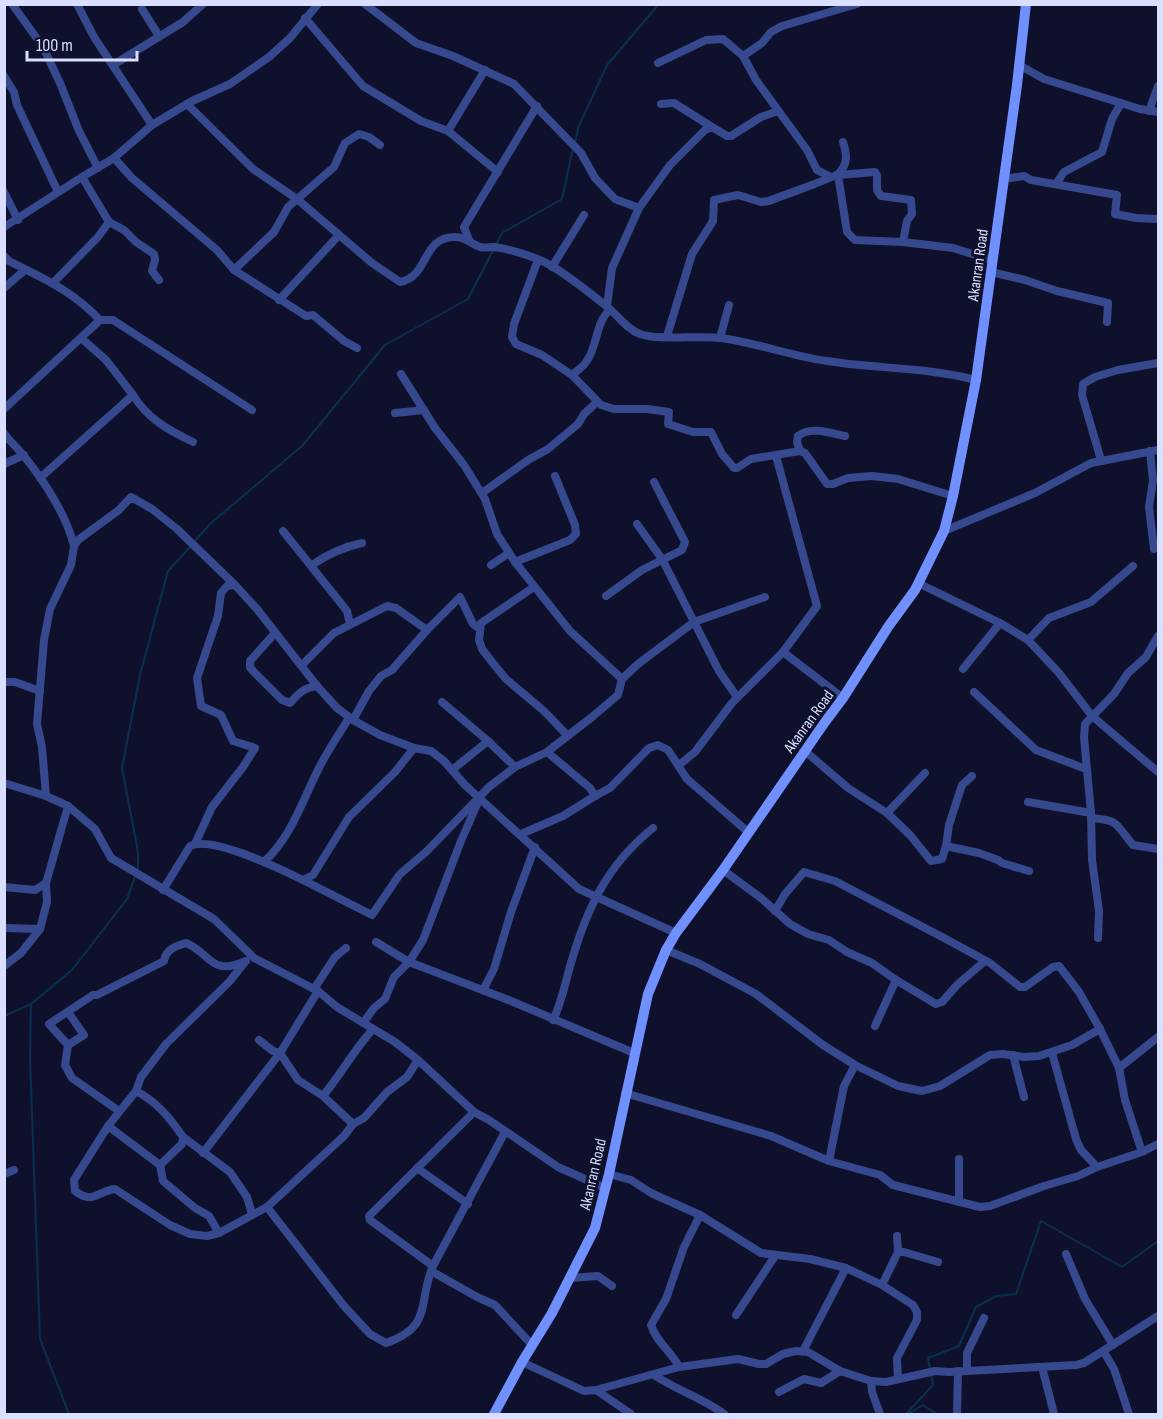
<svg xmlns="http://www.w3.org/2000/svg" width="1163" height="1419" viewBox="0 0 1163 1419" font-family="'Sofia Sans Condensed',sans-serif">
	<rect width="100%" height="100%" fill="#0f112c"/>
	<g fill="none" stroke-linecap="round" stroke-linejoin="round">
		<g stroke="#07314d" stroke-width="2">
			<path d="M575,143L578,128L607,65L659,4"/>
			<path d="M195,541L210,524L302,446L385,345L468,299L502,233L562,199L573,148"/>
			<path d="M31,1004L30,1057L40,1339L69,1414"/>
			<path d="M4,1016L31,1004L72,970L127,899L138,868V852L122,768L140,675L168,571L191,546"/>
			<path d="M906,1414L933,1385L928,1358L959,1346L976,1307L996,1296L1016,1294L1041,1221L1122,1267L1158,1241"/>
			<path d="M908,1414L923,1405L937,1414"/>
		</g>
		<g stroke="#37498e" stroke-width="8">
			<path d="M12,4L43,47L60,83L79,131L98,168"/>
			<path d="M77,4L94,37L152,125"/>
			<path d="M365,4L416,43L453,56L514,84L581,153L595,178L615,199L639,208"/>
			<path d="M142,9L159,36"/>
			<path d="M305,18L363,86L421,121L448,131"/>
			<path d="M743,56L762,43L771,32L782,26L857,4"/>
			<path d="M658,63L706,40L723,39L743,56L756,80L807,150L817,170L831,177"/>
			<path d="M113,65L183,22L203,4"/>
			<path d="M1019,65L1044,79L1140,109L1158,112"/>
			<path d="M485,70L448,131L498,172"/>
			<path d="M4,76L14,92L17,105L58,192"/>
			<path d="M187,104L253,169L297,199L372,263L400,282C430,276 421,237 455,237C465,237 472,244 480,247C484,248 489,247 494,247C509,249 528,255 542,261C559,268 590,293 605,305C616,313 626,329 640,334C660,341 698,335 721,338C757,343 791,356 827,361C877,369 927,367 976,380"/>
			<path d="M661,104L674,103L712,127"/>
			<path d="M1149,111L1158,86"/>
			<path d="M114,158L132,178L217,250L234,270L306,316L313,315L344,341L357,348"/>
			<path d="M82,177L109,222L124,230L136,242L154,254L155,260L152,271L159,280"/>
			<path d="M1004,179L1024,176L1031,180L1117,195L1115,214L1136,218L1158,219"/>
			<path d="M1056,184L1064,172L1102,152L1112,119L1121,103"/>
			<path d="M4,192L18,220"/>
			<path d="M4,227L82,177L114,158L152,125L192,101L230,84L269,57L290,38L318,4"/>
			<path d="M469,240L464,227L537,106"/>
			<path d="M903,242L907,221L912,214L911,200L881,196L877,190V175L875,172L838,175L847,232L855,240L903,242L953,248L992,260"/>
			<path d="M4,256L9,261C46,280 71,290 100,320H113L252,410"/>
			<path d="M538,260L514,324L512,337L516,344L542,355L572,375L601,405L614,409H647L669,412L668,424L693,432H711L722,454L734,468H737L751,459L800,451L805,453L827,484H833L848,478L872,476L898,479L953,496"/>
			<path d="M552,267L584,215"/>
			<path d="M234,270L274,232L288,207L334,167L345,143L359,134L369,137L380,145"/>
			<path d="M991,272L1025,280L1057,291L1108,303L1107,322"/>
			<path d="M53,283L98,237L109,222"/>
			<path d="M4,288L25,270"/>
			<path d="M279,300L339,235"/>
			<path d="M607,306L612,268L639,208L670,165L705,130L712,127L727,136H731L761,117L778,111"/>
			<path d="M667,336L692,254L713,221L714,200L738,195L761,202L769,201C780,196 835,178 839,173C848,164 847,154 843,142"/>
			<path d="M720,338L729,305"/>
			<path d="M401,374L435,428L464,465L485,499L497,534L515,562L570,631L622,679"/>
			<path d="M572,375C577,371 583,367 586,362C598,347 595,322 610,310"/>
			<path d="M133,395C148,419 168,430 193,442"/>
			<path d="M4,409L100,320"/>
			<path d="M395,413L424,410"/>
			<path d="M4,433C9,441 17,447 23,455C43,479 67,516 74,546"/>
			<path d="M800,451L797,442L798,436C811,426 830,433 845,436"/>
			<path d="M1150,451L1153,480L1149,507L1154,549"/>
			<path d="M1101,460L1082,395L1083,384L1095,377L1118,370L1158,363"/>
			<path d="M4,464L24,455"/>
			<path d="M40,478L133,395L106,360L81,338"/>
			<path d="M482,493L528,460L548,449L578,424L584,414L597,402"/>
			<path d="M637,524L662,559L719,671L737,697"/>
			<path d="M283,531L347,611L350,624"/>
			<path d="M944,531L1035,493L1091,463L1158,450"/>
			<path d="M515,562L570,540L576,534L575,525L555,476"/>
			<path d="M312,565C328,554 343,547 362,543"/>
			<path d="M491,565L509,553"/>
			<path d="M918,583L1000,623L1028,640L1059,673L1092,716L1158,772"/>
			<path d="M534,587L481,623L479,640L482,649L492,662L506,679L544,711L567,735"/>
			<path d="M606,596L642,570L682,550L685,542L654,482"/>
			<path d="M275,633L250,661V667L253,671L282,700L290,703C298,694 303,688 317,686"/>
			<path d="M1028,640L1049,618L1091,602L1133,566"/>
			<path d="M783,652L843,698"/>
			<path d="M302,665L334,633L387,606L396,608L427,630L460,597L473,624L480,629"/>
			<path d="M963,669L1000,623"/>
			<path d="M4,682H15L40,691"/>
			<path d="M974,692L1036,750L1086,769"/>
			<path d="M442,702L488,741L515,767"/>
			<path d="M353,720L369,691L381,676L392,670L427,630"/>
			<path d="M805,751L848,788L887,813L910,835L931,861L942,859L946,846L979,853L998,860L1002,863L1029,871"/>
			<path d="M547,752L590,788L595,796L610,788L649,748L658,745L668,750L687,779L748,832"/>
			<path d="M679,765L695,752L732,703L783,652L817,606L776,456"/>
			<path d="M452,770L488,741"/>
			<path d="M4,783L46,796L68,806L95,829L111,858L214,919L254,958L318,991L337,1007L395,1042L418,1060L474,1112L489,1120L558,1167L605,1188"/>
			<path d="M46,796L42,747L37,724L44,640L50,609L71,565L74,546L78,540L119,510L131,497L152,509L177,529L235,585L257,609L317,686L337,708L353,720L380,735L414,748L431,751L444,761L465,785L579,889L676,933"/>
			<path d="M1028,802L1091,813"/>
			<path d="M887,813L925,773"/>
			<path d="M1091,818C1121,820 1115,825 1133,845L1158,849"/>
			<path d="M521,834L563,816L595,796"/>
			<path d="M195,844L212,807L243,767L255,748L233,741L221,715L201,706L197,678L218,616L221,593L227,586L235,585"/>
			<path d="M946,846L949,825L962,785L972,776"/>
			<path d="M264,862C290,838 301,805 316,774C325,754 338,736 349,718"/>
			<path d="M723,870L761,898L790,924L808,934L829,940L847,952L872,963L896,980L936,1004L942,1002L958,984L985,961"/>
			<path d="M303,880L372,915L400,874L426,852L489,787L515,767L547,752L592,717L618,695L622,679L638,664L694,622L765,597"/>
			<path d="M4,887L35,890L46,883"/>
			<path d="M163,890L190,846C212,835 280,869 303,880L313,875L349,817L395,772L414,748"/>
			<path d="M775,911L785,894L804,872L835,881L946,939L990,963L1020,987H1025L1053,967L1059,966L1079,992L1100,1029"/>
			<path d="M4,928L40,929"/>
			<path d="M1098,938L1099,911L1092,860L1091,813L1084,737L1085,724L1114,694L1128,673L1146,657L1158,636"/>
			<path d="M376,942L409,962L511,1001L634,1053"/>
			<path d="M666,950L700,964L756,994L823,1045L855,1065L898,1086L922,1091L940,1086L990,1055L1003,1054L1024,1057L1039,1056L1072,1045L1100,1029L1119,1068L1125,1100L1142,1152"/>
			<path d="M245,962L230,981L166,1044L141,1077L136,1091L108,1126L74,1180L75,1191C93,1205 97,1191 115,1189L170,1225L190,1234L207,1236L219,1233L267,1207L344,1136L353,1124L364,1118L387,1092L407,1077L418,1060"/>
			<path d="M4,966L21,953L40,929L47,902L46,883L68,806"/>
			<path d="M314,989L335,957L346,948"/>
			<path d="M483,990L494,969L511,912L535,847"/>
			<path d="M68,1012L84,1035L68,1045L65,1065L72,1078L119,1111"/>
			<path d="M553,1020C562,1002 565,983 571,963C587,908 607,865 653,828"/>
			<path d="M363,1023L374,1008L385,999L394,977L409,962L423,940L461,841L478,802"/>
			<path d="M875,1026L896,980"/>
			<path d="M259,1040L273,1051L280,1053L298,1080L323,1096L353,1124"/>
			<path d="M68,1045L49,1024L93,995H97L164,961C166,949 176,946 186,943C211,953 210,977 246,961"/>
			<path d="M1052,1053L1076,1139L1081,1150L1097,1167"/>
			<path d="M1013,1055L1024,1097"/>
			<path d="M1119,1068L1158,1037"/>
			<path d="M136,1091C157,1102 170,1118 183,1137"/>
			<path d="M625,1093L771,1136L829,1161L880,1175L893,1185L980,1207L990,1206L1044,1186L1078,1176L1097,1167L1142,1152L1158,1144"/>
			<path d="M323,1096C341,1074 354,1050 373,1029"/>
			<path d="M108,1126L160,1165"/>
			<path d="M203,1153L280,1053L318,991"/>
			<path d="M829,1161L844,1086L855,1065"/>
			<path d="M417,1168L468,1204"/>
			<path d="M4,1174L14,1170"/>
			<path d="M609,1174L631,1180L651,1193L700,1215L761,1253L810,1259L846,1268L882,1285L913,1305L917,1312V1320L897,1358L898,1379"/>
			<path d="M959,1202V1159"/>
			<path d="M267,1207L344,1306L370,1334L386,1343C434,1326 417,1303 433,1266L505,1132"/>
			<path d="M219,1233L209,1216L195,1208L163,1181L160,1165L182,1144L183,1137L230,1172L247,1197L252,1214"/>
			<path d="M897,1236L898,1252"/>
			<path d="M1066,1254L1085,1299L1113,1345"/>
			<path d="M433,1266L370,1220L369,1216L474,1112"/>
			<path d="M431,1271L477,1297L495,1305L532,1345"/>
			<path d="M570,1278L598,1276L612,1286"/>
			<path d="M882,1285L898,1252H904L938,1262"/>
			<path d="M736,1315L775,1256"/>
			<path d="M803,1351L846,1268"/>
			<path d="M1104,1352L1114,1369L1129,1414"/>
			<path d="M522,1362L584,1391L596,1390L679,1367L738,1359L759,1364H766L783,1354L796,1351L808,1352L840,1371L871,1381L886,1382L935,1371L949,1372L1076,1365L1084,1363L1158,1316"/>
			<path d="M679,1367C672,1352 656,1342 651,1325L666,1299L684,1247L700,1215"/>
			<path d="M1042,1367L1054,1414"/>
			<path d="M967,1370V1353L984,1318"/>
			<path d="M654,1375C676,1390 703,1398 724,1414"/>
			<path d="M871,1381L872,1392L880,1414"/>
			<path d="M596,1390L631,1414"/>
			<path d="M779,1392L804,1379L821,1383L840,1371"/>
			<path d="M957,1414L958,1371"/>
		</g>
		<path stroke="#7190ff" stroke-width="10" d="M494,1414L522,1362L552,1313L595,1228L609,1174L648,994L666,950L676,933L723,870L825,722L843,698L888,627L915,590L944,531L953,496L976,380L1017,85L1026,4"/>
	</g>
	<g text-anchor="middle" stroke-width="6" stroke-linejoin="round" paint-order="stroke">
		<g font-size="16" fill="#dadeff" stroke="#0f112c">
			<text transform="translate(977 265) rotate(-82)" y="6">Akanran Road</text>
			<text transform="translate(808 721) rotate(-54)" y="6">Akanran Road</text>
			<text transform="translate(592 1174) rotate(-77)" y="6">Akanran Road</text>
		</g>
	</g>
	<rect width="1163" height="1419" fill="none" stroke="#dadeff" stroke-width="12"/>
	<path d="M27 51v9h110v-9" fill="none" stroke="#dadeff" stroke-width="3"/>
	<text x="36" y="51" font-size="18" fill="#dadeff" stroke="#0f112c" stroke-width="4.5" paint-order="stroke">100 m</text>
</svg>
